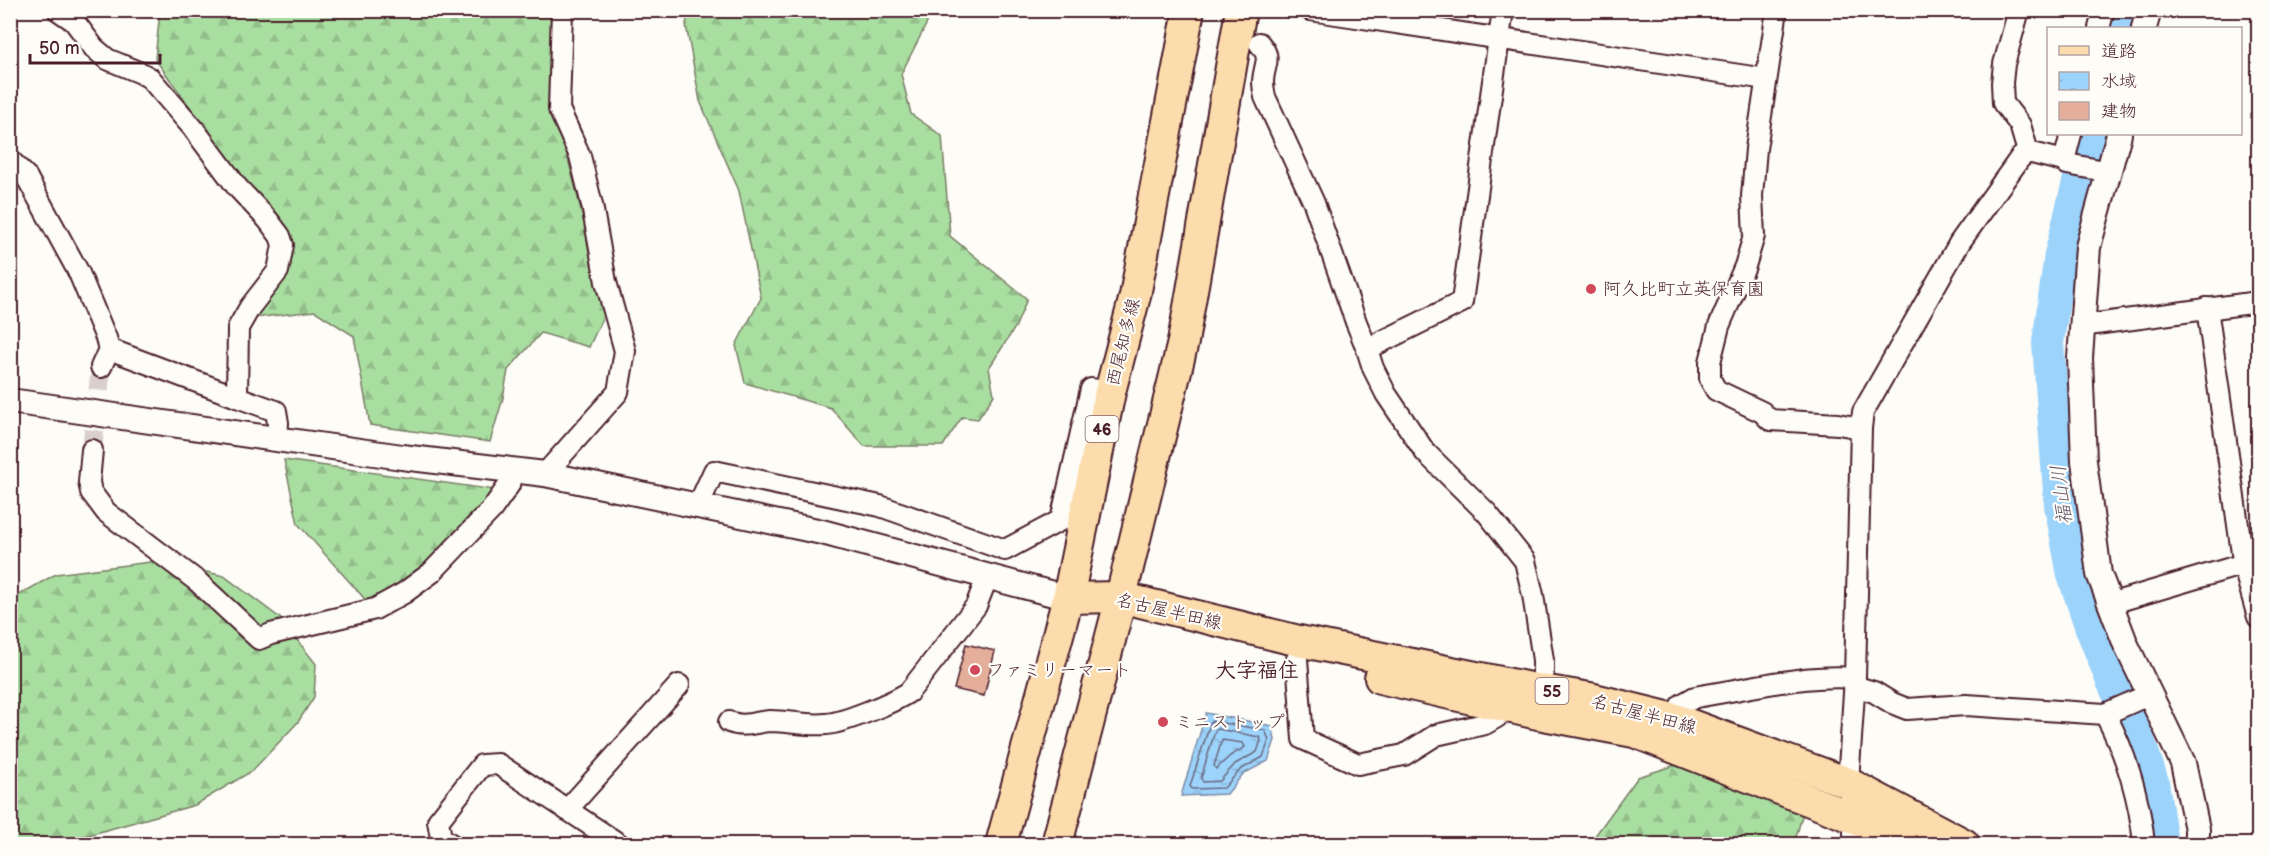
<svg xmlns="http://www.w3.org/2000/svg" width="2269" height="855" viewBox="0 0 2269 855" font-family="'Balsamiq Sans','Klee One',sans-serif">
	<defs>
		<pattern id="forest-firs" width="22" height="20" patternUnits="userSpaceOnUse" patternTransform="scale(1.5)"><rect width="22" height="20" fill="#a9dea1"/><path d="M5 1l3.5 6h-7zM16 11l3.5 6h-7z" fill="#93be8b"/></pattern>
		<pattern id="water-ripples" width="26" height="14" patternUnits="userSpaceOnUse" patternTransform="scale(1.5)"><rect width="26" height="14" fill="#9cd3fb"/><path d="M2 4q2-2 4 0t4 0M15 11q2-2 4 0t4 0" fill="none" stroke="#88b5d7"/></pattern>
	</defs>
	<rect width="100%" height="100%" fill="#fdfcf7"/>
	<filter id="ink" filterUnits="userSpaceOnUse"><feTurbulence type="fractalNoise" baseFrequency=".0167" numOctaves="2"/><feDisplacementMap in="SourceGraphic" scale="12" xChannelSelector="R" yChannelSelector="G"/><feConvolveMatrix kernelMatrix="1 2 1 2 8 2 1 2 1" color-interpolation-filters="sRGB"/></filter>
	<g filter="url(#ink)">
		<g fill="url(#forest-firs)" stroke="#7a7e66" stroke-width="1.5">
			<path d="M160,11H556V35L550,87L606,310L589,347L541,333L508,370L503,398L490,442L370,425L354,336L315,311L252,318L290,244L155,59Z"/>
			<path d="M688,11H927L929,19L901,74L911,114L942,136L950,236L1027,299L1016,326L989,368L994,395L978,419L962,417L943,446H864L831,408L745,383L736,345L761,298L739,191L700,101L686,25Z"/>
			<path d="M284,460L495,490L408,585L371,606L298,524Z"/>
			<path d="M158,561L224,576L280,618L316,664L314,697L298,722L252,771L195,805L71,840L69,844H11L10,600L56,574Z"/>
			<path d="M1724,750L1807,799L1794,844H1589L1638,777Z"/>
		</g>
		<path fill="url(#water-ripples)" stroke="#7b8ba8" stroke-width="1.5" d="M1206,713L1272,726L1275,740L1268,761L1243,774L1227,794L1181,796Z"/>
		<g fill="none" stroke-linecap="round" stroke-linejoin="round">
			<g stroke="#6b677e" stroke-width="1.5">
				<path d="M1211,721L1265,730L1269,740L1263,757L1240,770L1224,788L1192,789L1190,786Z"/>
				<path d="M1218,729L1259,737L1261,740L1257,752L1235,764L1220,781L1203,782L1201,778L1215,731Z"/>
				<path d="M1222,740L1243,743L1245,747L1230,756L1216,769L1214,766Z"/>
			</g>
			<g stroke="#9cd3fb" stroke-width="32">
				<path d="M2117,28L2121,10"/>
				<path d="M2090,134L2060,255L2048,343L2060,505L2073,575L2091,628L2112,681L2138,737L2153,782L2162,844"/>
			</g>
		</g>
		<path fill="#e4ae9a" stroke="#4a1f2b" stroke-width="1.5" d="M966,644L995,651L984,696L954,689Z"/>
		<g fill="none" stroke-linecap="round" stroke-linejoin="round">
			<path stroke="#d9d0ce" stroke-width="20" stroke-dasharray="20 10" stroke-linecap="butt" d="M92,450L101,367"/>
			<g stroke="#4a1f2b" stroke-width="24">
				<g id="minor">
					<path d="M58,10L74,21L94,48L107,59L141,73L150,78L193,128L237,187L268,220L280,236L283,245L278,271L250,307L238,328L237,397L276,411L278,423L277,439"/>
					<path d="M1310,10L1766,79"/>
					<path d="M1777,10L1756,149L1752,196L1754,236L1745,266L1719,326L1710,362V379L1716,390L1762,412L1770,420L1838,424L1861,428"/>
					<path d="M2019,10L2004,64L2002,83L2003,103L2020,125L2028,152"/>
					<path d="M2099,28L2104,10"/>
					<path d="M1259,43C1273,59 1264,63 1263,81C1263,86 1264,92 1265,97L1314,203L1356,322L1367,349L1373,368L1386,394L1425,452L1487,513L1525,561L1533,595L1543,660V690"/>
					<path d="M10,160L26,176L79,273L106,338L109,349L101,367"/>
					<path d="M2064,161L2071,134"/>
					<path d="M2207,308L2244,567L2258,617"/>
					<path d="M2081,326L2258,302"/>
					<path d="M109,349L237,397"/>
					<path d="M1367,349L1462,302L1503,10"/>
					<path d="M92,450L89,482L91,492L106,512L197,581L259,639L271,634L375,609L404,593L431,573L492,509L509,485L512,471"/>
					<path d="M545,474L618,392L625,351L606,282L592,205L580,156L559,109L562,10"/>
					<path d="M698,506L714,471L880,506L1005,550L1061,520L1091,389L1110,392"/>
					<path d="M2109,604L2244,564"/>
					<path d="M1297,659L1303,739L1358,764L1404,755L1436,735L1485,724L1497,717L1505,706"/>
					<path d="M1854,686L1874,692L1892,703L1907,709L1966,705L2105,714L2148,695"/>
					<path d="M2105,714C2126,753 2140,800 2144,844"/>
					<path d="M1675,719L1681,705L1695,697C1747,689 1802,674 1855,678"/>
					<path d="M729,722C744,728 755,722 770,721C789,721 808,726 826,724C844,723 894,702 909,692L976,606L987,578"/>
					<path d="M567,810L679,685"/>
					<path d="M451,844L441,838L438,821L482,765L498,764L619,844"/>
					<path d="M1854,844V818L1848,783L1855,678L1861,428L1863,412L1960,242L2020,158L2028,152L2064,161L2067,164L2110,172"/>
				</g>
			</g>
			<g stroke="#4a1f2b" stroke-width="28">
				<g id="tertiary">
					<path d="M2144,28L2149,10"/>
					<path d="M2119,134L2088,247L2080,358L2084,461L2099,574L2126,645L2183,763L2197,829V844"/>
					<path d="M10,401L402,457L545,474L822,532L1068,598"/>
				</g>
			</g>
			<g stroke="#4a1f2b" stroke-width="34">
				<g id="primary">
					<path d="M1068,598L1120,597L1299,641L1525,687L1590,698L1675,719L1848,783L1964,844"/>
					<path d="M1380,678L1538,714L1634,732L1854,818L1903,844"/>
					<path d="M1001,844L1068,598L1110,392L1135,296L1189,10"/>
					<path d="M1057,844L1117,613L1183,342L1241,10"/>
				</g>
			</g>
			<use href="#minor" stroke="#fdfcf7" stroke-width="20"/>
			<use href="#tertiary" stroke="#fdfcf7" stroke-width="24"/>
			<use href="#primary" stroke="#fcdcac" stroke-width="30"/>
		</g>
	</g>
	<g fill="#d1495b" stroke="#fdfcf7" stroke-width="2">
		<circle cx="1591" cy="289" r="6"/>
		<circle cx="975" cy="670" r="6"/>
		<circle cx="1163" cy="722" r="6"/>
	</g>
	<g text-anchor="middle" stroke-width="4.5" stroke-linejoin="round" paint-order="stroke">
		<g fill="#fdfcf7" stroke="#806168" stroke-width="1.5">
			<rect x="1085.5" y="416" width="33" height="26" rx="4.5"/>
			<rect x="1535.5" y="678" width="33" height="26" rx="4.5"/>
		</g>
		<g font-size="16" font-weight="bold" fill="#4a1f2b">
			<text x="1102" y="435">46</text>
			<text x="1552" y="697">55</text>
		</g>
		<g font-size="18" fill="#4a1f2b" stroke="#fdfcf7" text-anchor="start">
			<text x="1603" y="295">阿久比町立英保育園</text>
			<text x="987" y="676">ファミリーマート</text>
			<text x="1175" y="728">ミニストップ</text>
		</g>
		<g font-size="18" fill="#4a1f2b" stroke="#fdfcf7">
			<text transform="translate(1123 342) rotate(-76)" y="6">西尾知多線</text>
			<text transform="translate(1169 611) rotate(13)" y="6">名古屋半田線</text>
			<text transform="translate(1644 714) rotate(15)" y="6">名古屋半田線</text>
		</g>
		<g font-size="20" font-style="italic" fill="#635569" stroke="#fdfcf7">
			<text transform="translate(2061 495) rotate(-97)" y="7">福山川</text>
		</g>
		<g font-size="21" font-weight="bold" fill="#4a1f2b" stroke="#fdfcf7">
			<text x="1257" y="677">大字福住</text>
		</g>
	</g>
	<rect width="2269" height="855" fill="none" stroke="#fdfcf7" stroke-width="36"/>
	<rect x="18" y="18" width="2233" height="819" fill="none" stroke="#4a1f2b" stroke-width="2" filter="url(#ink)"/>
	<rect x="2047" y="27" width="195" height="108" fill="#fdfcf7" stroke="#b5a4a5" stroke-width="1.5"/>
	<rect x="2059" y="46" width="30" height="9" fill="#fcdcac" stroke="#b5a4a5" stroke-width="1.5"/>
	<text x="2101" y="57" font-size="18" fill="#4a1f2b">道路</text>
	<rect x="2059" y="72" width="30" height="18" fill="url(#water-ripples)" stroke="#b5a4a5" stroke-width="1.5"/>
	<text x="2101" y="87" font-size="18" fill="#4a1f2b">水域</text>
	<rect x="2059" y="102" width="30" height="18" fill="#e4ae9a" stroke="#b5a4a5" stroke-width="1.5"/>
	<text x="2101" y="117" font-size="18" fill="#4a1f2b">建物</text>
	<path d="M30 54v9h130v-9" fill="none" stroke="#4a1f2b" stroke-width="3"/>
	<text x="39" y="54" font-size="18" fill="#4a1f2b" stroke="#fdfcf7" stroke-width="4.5" paint-order="stroke">50 m</text>
</svg>
